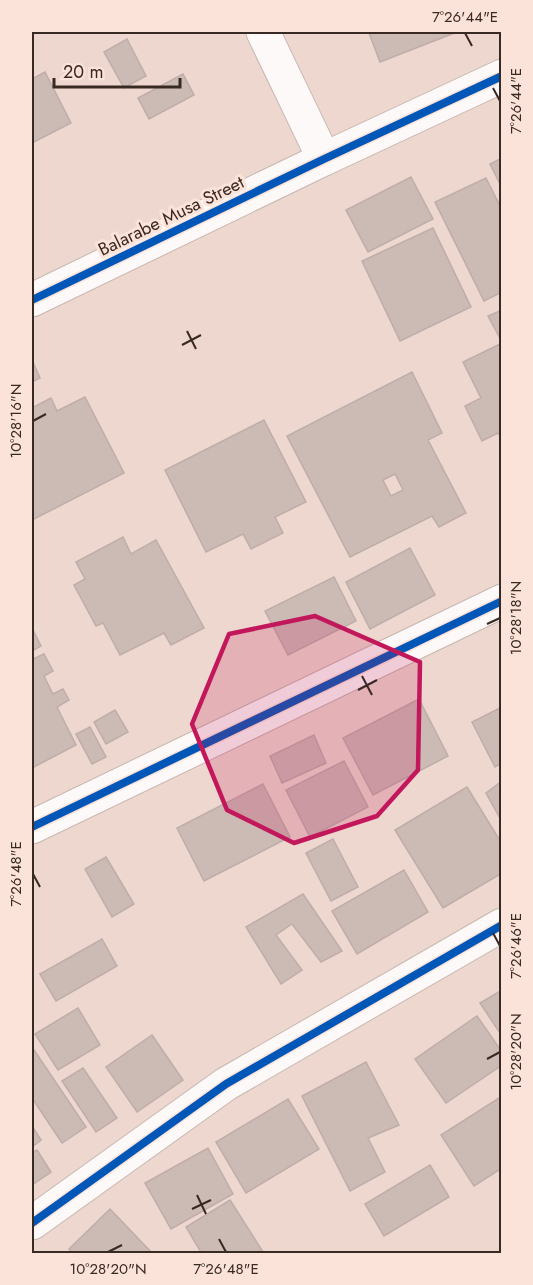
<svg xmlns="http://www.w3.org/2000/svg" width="533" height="1285" viewBox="0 0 533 1285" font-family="Jost,sans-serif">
	<rect width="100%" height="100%" fill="#edd7ce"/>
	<g fill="#ccbab5" stroke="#bfada9" stroke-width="1.5" fill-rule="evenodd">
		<path d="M372,32H457L380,62L369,33Z"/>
		<path d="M127,39L146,76L124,88L104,52Z"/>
		<path d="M45,72L71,123L32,143V79Z"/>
		<path d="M183,74L194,95L149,119L138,98Z"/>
		<path d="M502,158V188L490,164Z"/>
		<path d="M411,177L433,219L368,252L346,210Z"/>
		<path d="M486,178L502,210V292L484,301L435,202Z"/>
		<path d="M433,228L471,307L400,341L362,261Z"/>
		<path d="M502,310V342L488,316Z"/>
		<path d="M502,343V440L498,433L482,441L465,406L481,398L463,362Z"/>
		<path d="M32,360L40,378L32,382Z"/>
		<path d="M412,372L442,433L428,440L466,513L439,527L432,516L350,557L287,436ZM395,474L403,490L391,496L383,480Z"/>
		<path d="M85,397L124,473L32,520V408L51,398L57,411Z"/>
		<path d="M264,420L306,502L275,517L283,533L251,549L243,534L206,552L165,470Z"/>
		<path d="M123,537L131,554L156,540L204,628L171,645L164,633L120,655L103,623L96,626L74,585L85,579L76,562Z"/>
		<path d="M410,548L435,595L370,629L346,582Z"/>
		<path d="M334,577L356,621L288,655L265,611Z"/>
		<path d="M32,628L41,646L32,651Z"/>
		<path d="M44,654L53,671L44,676L53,694L63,689L69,700L57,707L76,745L32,768V656L33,659Z"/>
		<path d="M419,699L448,756L373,795L343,738Z"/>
		<path d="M502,707V763L495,767L472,722Z"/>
		<path d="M115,710L128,732L106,744L94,722Z"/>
		<path d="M90,727L106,757L92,764L76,734Z"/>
		<path d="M314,735L326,763L282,783L270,756Z"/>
		<path d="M344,761L368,807L310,837L286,790Z"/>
		<path d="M502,781V822L486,793Z"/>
		<path d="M263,784L290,837L204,881L177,828Z"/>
		<path d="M467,787L502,844V873L443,908L395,830Z"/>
		<path d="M333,839L358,887L331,901L306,853Z"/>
		<path d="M106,857L134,904L112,917L85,869Z"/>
		<path d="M404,870L428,912L357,954L332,911Z"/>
		<path d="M303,894L342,951L321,962L292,924L276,935L302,970L281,984L246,927Z"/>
		<path d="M102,939L117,966L56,1001L40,974Z"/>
		<path d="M502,990V1036L480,1003Z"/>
		<path d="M78,1008L100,1045L58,1070L35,1034Z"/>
		<path d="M477,1016L502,1052V1065L446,1103L415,1059Z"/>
		<path d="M152,1035L183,1080L137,1112L106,1067Z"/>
		<path d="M32,1047L86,1127L62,1143L32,1098Z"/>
		<path d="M366,1062L399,1125L368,1138L385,1172L350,1191L302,1096Z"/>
		<path d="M83,1068L117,1118L96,1132L62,1081Z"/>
		<path d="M502,1096V1168L474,1186L441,1135Z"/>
		<path d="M288,1099L319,1149L246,1193L216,1142Z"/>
		<path d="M32,1126L41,1140L32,1147Z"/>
		<path d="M208,1148L233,1194L171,1229L145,1183Z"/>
		<path d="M37,1150L51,1172L32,1185V1153Z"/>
		<path d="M430,1165L449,1197L384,1236L365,1204Z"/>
		<path d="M230,1200L263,1252L261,1254H202L186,1227Z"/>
		<path d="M110,1209L153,1254H73L69,1249Z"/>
	</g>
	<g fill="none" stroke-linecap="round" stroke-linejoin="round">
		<g stroke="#c8b7b0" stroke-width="35">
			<g id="street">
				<path d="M324,159L502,76"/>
				<path d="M32,827L502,601"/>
				<path d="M32,1223L226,1084L502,925"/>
			</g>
		</g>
		<g stroke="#c8b7b0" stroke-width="35">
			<path id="secondary" d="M32,300L324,159L263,32"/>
		</g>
		<use href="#street" stroke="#fcf9f8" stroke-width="33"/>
		<use href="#secondary" stroke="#fcf9f8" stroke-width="33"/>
		<g stroke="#fce3d9" stroke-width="11">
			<g id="cycleway">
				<path d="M32,300L324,159L502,76"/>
				<path d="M32,827L502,601"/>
				<path d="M32,1223L226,1084L502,925"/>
			</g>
		</g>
		<use href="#cycleway" stroke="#0057b8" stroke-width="8"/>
	</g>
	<path fill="#c2185b" fill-opacity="0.2" stroke="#c2185b" stroke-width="4.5" stroke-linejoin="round" d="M315,616L420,662L418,770L377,816L294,843L227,810L192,724L229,634Z"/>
	<path fill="none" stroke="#382923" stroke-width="2" d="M465,33L472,46M493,88L500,101M187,331L196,349M182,345L201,335M33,421L46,414M487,624L500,618M362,676L372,695M358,690L377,680M33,874L40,887M493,933L500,946M487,1059L500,1052M197,1195L206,1214M192,1209L211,1200M219,1239L226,1252M108,1252L122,1245"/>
	<g text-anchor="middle" stroke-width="6" stroke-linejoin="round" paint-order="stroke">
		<g font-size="18" fill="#382923" stroke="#fce3d9">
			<text transform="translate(171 216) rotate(-26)" y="6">Balarabe Musa Street</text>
		</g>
	</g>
	<rect width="533" height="1285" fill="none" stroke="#fce3d9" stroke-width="66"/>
	<path d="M54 78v9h126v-9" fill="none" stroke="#382923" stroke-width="3"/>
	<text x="63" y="78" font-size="18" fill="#382923" stroke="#fce3d9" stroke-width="4.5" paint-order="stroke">20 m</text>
	<rect x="33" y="33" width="467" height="1219" fill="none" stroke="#382923" stroke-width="2"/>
	<g font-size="15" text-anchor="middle" fill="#382923">
		<text x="465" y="22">7°26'44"E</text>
		<text transform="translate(516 101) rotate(-90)" y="5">7°26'44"E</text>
		<text transform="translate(16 421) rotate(-90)" y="5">10°28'16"N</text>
		<text transform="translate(516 618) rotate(-90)" y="5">10°28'18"N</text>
		<text transform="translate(16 874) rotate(-90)" y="5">7°26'48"E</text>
		<text transform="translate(516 946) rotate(-90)" y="5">7°26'46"E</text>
		<text transform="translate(516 1052) rotate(-90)" y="5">10°28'20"N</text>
		<text x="108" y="1274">10°28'20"N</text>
		<text x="226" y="1274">7°26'48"E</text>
	</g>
</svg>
